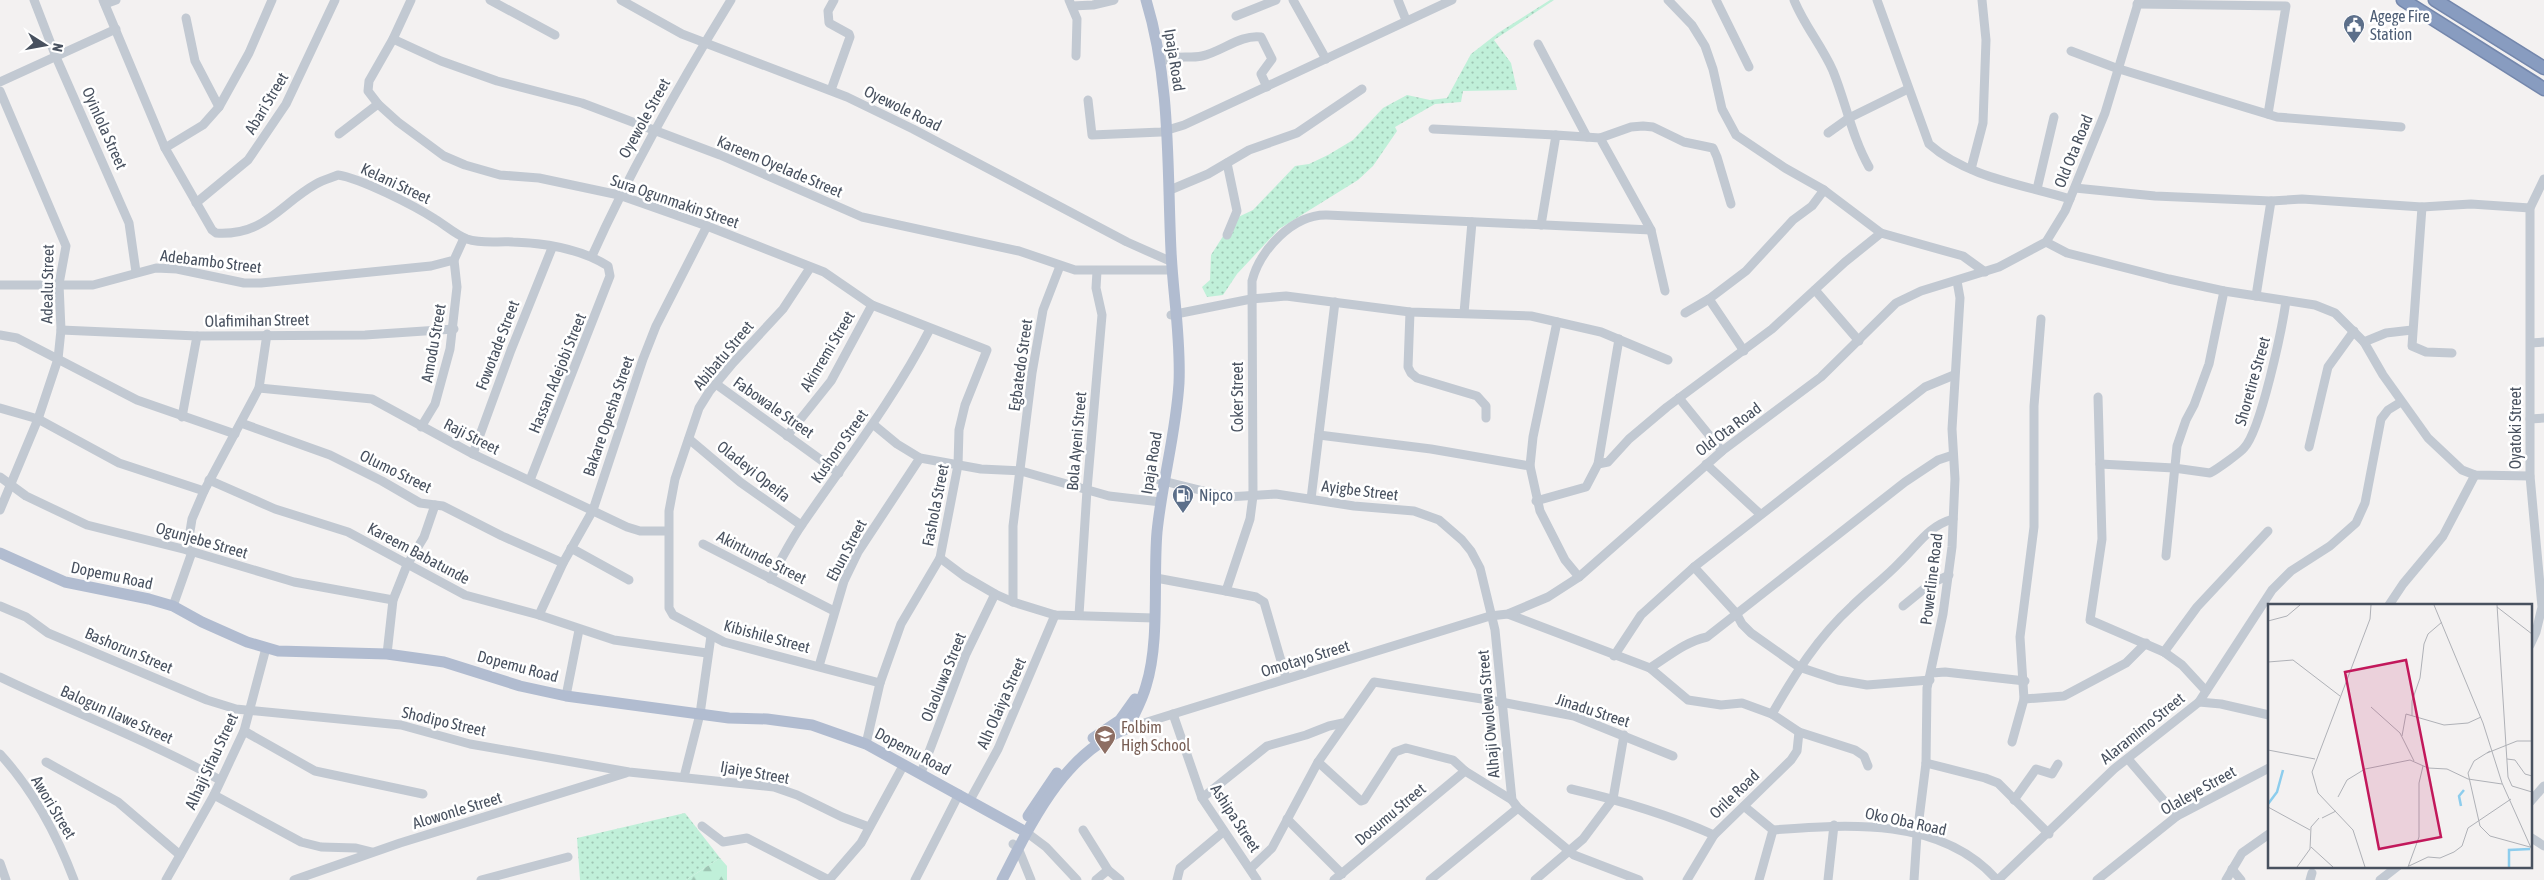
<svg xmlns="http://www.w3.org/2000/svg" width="2544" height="880" viewBox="0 0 2544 880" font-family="'Asap Condensed',sans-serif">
	<defs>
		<pattern id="grass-dots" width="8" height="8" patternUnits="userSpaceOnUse" patternTransform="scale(1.25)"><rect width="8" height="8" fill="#c0f0d9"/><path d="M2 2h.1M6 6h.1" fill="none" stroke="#9ec5b3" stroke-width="1.8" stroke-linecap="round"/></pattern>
		<pattern id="forest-firs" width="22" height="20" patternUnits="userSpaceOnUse" patternTransform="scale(1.25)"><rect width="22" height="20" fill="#c0f0d9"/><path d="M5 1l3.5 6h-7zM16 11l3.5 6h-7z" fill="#9ec5b3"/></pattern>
	</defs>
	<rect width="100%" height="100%" fill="#f3f1f1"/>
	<g fill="url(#grass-dots)">
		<path d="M1550,0H1554L1494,40L1511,63L1517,90L1463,91L1461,102L1435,104L1395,127L1397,131L1373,166L1358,180L1279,229L1237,274L1223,295L1207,297L1202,287L1210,280L1211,255L1234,219L1253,210L1295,166L1309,164L1328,155L1353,140L1383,108L1407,95L1430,100L1447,98L1471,54L1498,33Z"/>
		<path d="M685,813L720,858L686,880H580L577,838Z"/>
	</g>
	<path fill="url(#forest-firs)" d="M720,858L727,866V880H686Z"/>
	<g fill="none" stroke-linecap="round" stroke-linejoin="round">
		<g stroke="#7487ac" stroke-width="15">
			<g id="highway">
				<path d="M2403,0L2544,89"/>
				<path d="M2435,0L2544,68"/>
			</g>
		</g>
		<g stroke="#c2c9d2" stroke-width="9">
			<path d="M34,0L56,57L129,223L136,272"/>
			<path d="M103,0L165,148L212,230L216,233C265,236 280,204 316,184C323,180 331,178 338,175C360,178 415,206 435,219C445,225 456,235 467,239C482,244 498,241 513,242C545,243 581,249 608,266L610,276L530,480"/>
			<path d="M411,0L393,39L369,81L368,91L378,104L398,122L444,156L465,165L500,175L539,178L619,195L707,226L824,272L872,305L987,350L965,405L959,430L958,465L940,558L901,624L880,683L866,744"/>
			<path d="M490,0L555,35"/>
			<path d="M621,0L682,34L847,97L913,129L1127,242L1172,262"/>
			<path d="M1069,0L1077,19L1076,56"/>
			<path d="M1293,0L1326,59"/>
			<path d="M1398,0L1406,20"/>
			<path d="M1668,0L1692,25L1705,46L1713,69L1722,109L1736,135L1785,168L1824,190L1812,206L1793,220L1746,271L1709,299L1685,313"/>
			<path d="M1716,0L1749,67"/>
			<path d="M1794,0C1804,25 1822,46 1833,71C1846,103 1852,137 1869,167"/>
			<path d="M1877,0L1929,144C1966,177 2024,185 2070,199"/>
			<path d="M105,4L116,0"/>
			<path d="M2137,4L2286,6L2268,114"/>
			<path d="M1072,6L1093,5L1114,0"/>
			<path d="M1236,16L1276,0"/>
			<path d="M186,18L195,61L219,107"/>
			<path d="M393,39L441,61L497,81L582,103L720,155L862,217L1019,251L1075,270H1172"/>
			<path d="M1538,44L1587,137"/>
			<path d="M2071,51L2116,68L2277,117L2401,127"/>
			<path d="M1160,62C1175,54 1187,59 1202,56C1221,52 1241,34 1261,37L1272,59L1261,74L1267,87"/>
			<path d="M0,82L116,29"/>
			<path d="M831,90L850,37L849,34L829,23L828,11L834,0"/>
			<path d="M0,91L66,246L59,284L61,330L58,359L38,419L0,510"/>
			<path d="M1088,100L1092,135L1161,132L1184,125L1452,0"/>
			<path d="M1433,129L1556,135"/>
			<path d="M1828,133L1849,118L1908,89"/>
			<path d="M339,134L378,104"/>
			<path d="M1600,138L1631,127L1643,126L1653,127L1684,142L1713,148L1717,157L1731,204"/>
			<path d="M165,148L203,125L219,107L249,53L272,0"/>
			<path d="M1971,169L1983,123L1986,40L1982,0"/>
			<path d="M2075,188L2155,196L2271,201L2302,199L2422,207L2471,204L2530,208"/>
			<path d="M2037,189L2054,117"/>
			<path d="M1170,190L1208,174L1249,150L1297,133L1362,89"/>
			<path d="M196,203L248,160L286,104L335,0"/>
			<path d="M2422,207L2412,346L2426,352L2452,353"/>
			<path d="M1541,225L1556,135L1600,138L1651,230L1665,291"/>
			<path d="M1881,233L1963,256L1985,272"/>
			<path d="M1227,235L1237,211L1227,163"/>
			<path d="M2046,242L2067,253L2169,279L2224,291L2315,305L2335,313L2364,342L2383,375L2428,438L2462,470L2475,475L2530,476"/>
			<path d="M592,256C632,167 680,83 731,0"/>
			<path d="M810,268L783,309L733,363L709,392L699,408L675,479L669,511V608L673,615L724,642L880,683"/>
			<path d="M0,285H93L156,268L177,269L244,283H261L431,266L454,260L464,238"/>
			<path d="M1815,290L1859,341"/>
			<path d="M2256,296L2271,201"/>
			<path d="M1709,299L1744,351"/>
			<path d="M1410,312L1408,367L1411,373L1417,378L1477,396L1486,406V418"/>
			<path d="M1464,313L1472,222"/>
			<path d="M1171,315L1251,299L1286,296L1410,312L1531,316L1601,332L1668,360"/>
			<path d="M1557,322L1533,437L1530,466L1540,511L1565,560L1579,577"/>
			<path d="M61,330L197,336L365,335L454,329"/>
			<path d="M0,335L17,338L137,400L235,434"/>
			<path d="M2364,342L2386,333L2412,330"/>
			<path d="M2531,343L2544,342"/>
			<path d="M716,384L839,473"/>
			<path d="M259,388L372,399L473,454L627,527L640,531H668"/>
			<path d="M2098,397L2102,539L2090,620L2164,652L2182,665L2206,691"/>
			<path d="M1679,398L1722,451"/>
			<path d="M0,408L38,419L119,463L204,491"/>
			<path d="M182,417L197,336"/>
			<path d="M2530,419L2544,418"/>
			<path d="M241,423L330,455L382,481L420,503L443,506L502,536L563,563"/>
			<path d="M874,425L897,444L920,458L981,469L1021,471L1109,496L1161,502"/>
			<path d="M421,427L435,404L450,349L457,287L454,260"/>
			<path d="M1319,435L1431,449L1530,466"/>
			<path d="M787,436L831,381L872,305"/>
			<path d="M689,439L740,482L801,525"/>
			<path d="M2309,447L2328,367L2354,331"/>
			<path d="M473,454L511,350L552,248"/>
			<path d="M1598,464L1608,462L1629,439L1667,407L1772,329L1845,262L1881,233L1824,190"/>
			<path d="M1706,464L1760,514"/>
			<path d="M2100,464L2174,468L2210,473C2216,470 2240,453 2244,448C2261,430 2282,329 2286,301"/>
			<path d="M0,477L26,496L87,525L187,550L294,582L393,600"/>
			<path d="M209,480L275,509L348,532L465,595L539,615L614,640L707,653"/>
			<path d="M1159,480L1228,497L1276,494L1354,506L1414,511L1439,520L1462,540L1471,551L1480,568L1495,630L1512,800L1518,808L1574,855L1639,880"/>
			<path d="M1311,499L1335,302"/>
			<path d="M1536,501L1586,487L1598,464L1619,339"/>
			<path d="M703,544L834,611"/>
			<path d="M571,548L629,580"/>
			<path d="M187,550L192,519L204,491L259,388L267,334"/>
			<path d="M2166,556L2177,446L2186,420L2194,405L2209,364L2224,291"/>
			<path d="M940,558L964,576L995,594L1013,602L1055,615L1154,618"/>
			<path d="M1694,567L1736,613L1742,624L1751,633L1799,667L1838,680L1867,685L1930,680"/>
			<path d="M1156,578L1226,591L1250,519L1253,496L1252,281C1260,250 1293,214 1327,215L1651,230"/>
			<path d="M770,579C781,561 790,541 803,523C847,459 894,399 930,329"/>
			<path d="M1226,591L1256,597L1264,602L1286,678"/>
			<path d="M1013,602V526L1032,373L1043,310L1060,266"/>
			<path d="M2389,605L2403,584L2443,536L2475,475"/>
			<path d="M0,606L26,617L48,633L207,700L236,709L401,725L470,744L629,772L774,787L797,795L842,817L869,827"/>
			<path d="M173,606L192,552"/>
			<path d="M1903,606L1930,584L1949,575"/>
			<path d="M1508,614L1650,668L1688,700L1721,705L1742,703L1772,714L1799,732L1855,750L1864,756L1868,766"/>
			<path d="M539,615L563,563L593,510L643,359L656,326L707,226"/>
			<path d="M1079,615L1087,490L1102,315L1096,288L1097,271"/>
			<path d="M2530,645L2536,632L2542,607L2530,476V208L2544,179"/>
			<path d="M2164,652L2197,607L2268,531"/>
			<path d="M387,654L393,600L407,565L424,537L435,505"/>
			<path d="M1614,656L1641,615L1694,567L1925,387L1954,375"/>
			<path d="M819,666L844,581L858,552L920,458"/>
			<path d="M1650,668C1669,656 1685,642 1707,637L1905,482L1938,460L1953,455"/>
			<path d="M1932,673L1945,672L2025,681"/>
			<path d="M0,677C73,712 149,741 220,780"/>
			<path d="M566,696L579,630"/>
			<path d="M2024,699L2064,696L2126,663L2146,643"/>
			<path d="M2199,702L2221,704L2269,715"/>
			<path d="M1173,714L1202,798L1257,880"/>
			<path d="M1772,714C1795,674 1818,637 1852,606C1867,591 1885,578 1900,562C1918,545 1928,526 1953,519"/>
			<path d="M1126,726L1128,728L1173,714L1490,616L1508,614L1548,597L1579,577L1722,451L1821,377L1896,303L1921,291L1999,267L2046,242L2065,211L2105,113L2139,0"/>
			<path d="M244,731L315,771L423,794"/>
			<path d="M2012,742L2024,699L2020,637L2034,527V406L2041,319"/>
			<path d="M0,754C33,790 57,835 74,880"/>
			<path d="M2128,759L2177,816"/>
			<path d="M46,762L118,802L180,855"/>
			<path d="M1318,762L1361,801L1364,800L1395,752L1406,748L1453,760L1465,771L1512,800"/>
			<path d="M1926,763L1985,778L1998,783L2049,834"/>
			<path d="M921,773L966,654L995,594"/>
			<path d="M684,777L700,714L711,636"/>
			<path d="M1571,789C1619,800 1669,815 1714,835"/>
			<path d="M214,795L301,842L321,847L356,848L372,852"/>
			<path d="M1202,798L1267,746L1306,735L1329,726L1343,723"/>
			<path d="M970,800L998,749L1055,615"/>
			<path d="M2014,800L2036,769L2052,774L2058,764"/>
			<path d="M2530,802L2544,786"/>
			<path d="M1745,807L1773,830C1848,824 1942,817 1997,880"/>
			<path d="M1287,819L1342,874"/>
			<path d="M702,826L723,842L747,838L829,880"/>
			<path d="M1083,830L1108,870L1120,880"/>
			<path d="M1026,832L1046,847L1077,880"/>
			<path d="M2530,837L2544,846"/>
			<path d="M1013,844L1018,848L1031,880"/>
			<path d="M0,863L6,880"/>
			<path d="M1251,868L1272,848L1318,762L1374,682L1501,702L1574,716L1673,756"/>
			<path d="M2232,869L2241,880"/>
			<path d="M166,880L214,795L244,731L266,648"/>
			<path d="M294,880L400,843L626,773"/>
			<path d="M481,880L568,857"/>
			<path d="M829,880L861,843L903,766"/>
			<path d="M915,880L959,794"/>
			<path d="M1096,880L1108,870"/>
			<path d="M1177,880L1180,868L1223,832"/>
			<path d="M1334,880L1465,771"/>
			<path d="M1430,880L1518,808"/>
			<path d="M1535,880L1583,839L1613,799L1624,735"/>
			<path d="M1687,880L1714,835L1791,760L1797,751L1799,732"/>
			<path d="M1759,880L1773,830"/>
			<path d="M1828,880L1834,825"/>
			<path d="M1914,880L1917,835L1926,763L1927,688L1943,614L1952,547L1955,479L1952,429L1960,298L1957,281"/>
			<path d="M1998,880L2114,769L2199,702L2272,590L2291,571L2330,546L2356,523L2365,503L2381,419L2388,410L2401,402"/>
			<path d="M2097,880L2177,816L2269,768"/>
			<path d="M2226,880L2242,853L2269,834"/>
			<path d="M2310,880L2312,873"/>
			<path d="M2380,880L2398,866"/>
		</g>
		<g stroke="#b1bcd0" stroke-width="11">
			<path d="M0,553L65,582L149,599L173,606L202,622L247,642L278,651L387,654L444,662L520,686L566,696L729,718L767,719L812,725L866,744L1026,832"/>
			<path d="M1093,738L1120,720L1135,699"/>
			<path d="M1028,816L1057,773"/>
			<path d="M1002,880C1032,822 1063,753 1128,728C1134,714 1142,701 1146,686C1160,642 1153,579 1157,532C1162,482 1176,433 1179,383C1181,338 1173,295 1171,251C1167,167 1171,82 1146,0"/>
		</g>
		<use href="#highway" stroke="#889cc0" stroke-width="12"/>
	</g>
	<defs>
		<g id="civic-pin" transform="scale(1.125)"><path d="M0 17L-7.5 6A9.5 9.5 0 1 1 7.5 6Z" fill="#5c6f8a" stroke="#fff"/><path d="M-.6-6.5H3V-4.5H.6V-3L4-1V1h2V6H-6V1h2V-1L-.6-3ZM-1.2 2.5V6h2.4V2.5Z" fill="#fff"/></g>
		<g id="fuel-pin" transform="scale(1.125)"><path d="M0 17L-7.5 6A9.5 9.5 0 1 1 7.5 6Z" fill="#5c6f8a" stroke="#fff"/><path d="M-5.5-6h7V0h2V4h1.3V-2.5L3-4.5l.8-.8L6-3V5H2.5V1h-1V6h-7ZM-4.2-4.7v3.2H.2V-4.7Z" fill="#fff"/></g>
		<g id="school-pin" transform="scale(1.125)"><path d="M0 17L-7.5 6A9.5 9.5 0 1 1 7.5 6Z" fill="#8d6e63" stroke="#fff"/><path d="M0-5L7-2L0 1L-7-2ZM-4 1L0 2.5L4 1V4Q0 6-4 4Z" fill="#fff"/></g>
	</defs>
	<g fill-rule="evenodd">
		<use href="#civic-pin" x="2354" y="25"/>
		<use href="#fuel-pin" x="1183" y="495"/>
		<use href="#school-pin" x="1105" y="736"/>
	</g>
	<g text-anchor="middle" stroke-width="5" stroke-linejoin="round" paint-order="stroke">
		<g font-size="16" fill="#4e5e75" stroke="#fff" text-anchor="start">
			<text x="2370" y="22">Agege Fire<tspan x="2370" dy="18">Station</tspan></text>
			<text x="1199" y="501">Nipco</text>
		</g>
		<g font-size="16" fill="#48515f" stroke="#fff">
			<text transform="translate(1175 60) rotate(81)" y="6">Ipaja Road</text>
			<text transform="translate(266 103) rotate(-59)" y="6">Abari Street</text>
			<text transform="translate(903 108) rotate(26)" y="6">Oyewole Road</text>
			<text transform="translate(644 118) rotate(-61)" y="6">Oyewole Street</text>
			<text transform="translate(105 128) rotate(66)" y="6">Oyinlola Street</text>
			<text transform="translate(2073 151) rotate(-68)" y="6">Old Ota Road</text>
			<text transform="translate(780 166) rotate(23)" y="6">Kareem Oyelade Street</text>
			<text transform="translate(396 183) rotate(25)" y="6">Kelani Street</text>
			<text transform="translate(675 201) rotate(19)" y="6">Sura Ogunmakin Street</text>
			<text transform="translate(211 261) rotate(7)" y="6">Adebambo Street</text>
			<text transform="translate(47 284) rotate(-89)" y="6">Adealu Street</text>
			<text transform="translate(257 320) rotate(-1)" y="6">Olafimihan Street</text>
			<text transform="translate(433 343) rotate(-80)" y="6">Amodu Street</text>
			<text transform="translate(497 345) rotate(-69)" y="6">Fowotade Street</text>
			<text transform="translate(827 351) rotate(-59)" y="6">Akinremi Street</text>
			<text transform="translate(723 355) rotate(-50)" y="6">Abibatu Street</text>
			<text transform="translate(1020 365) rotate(-82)" y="6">Egbatedo Street</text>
			<text transform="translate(557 373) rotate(-68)" y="6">Hassan Adejobi Street</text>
			<text transform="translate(2252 381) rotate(-74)" y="6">Shoretire Street</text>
			<text transform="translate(1237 397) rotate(-90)" y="6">Coker Street</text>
			<text transform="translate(774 407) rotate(35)" y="6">Fabowale Street</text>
			<text transform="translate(608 416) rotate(-71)" y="6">Bakare Opesha Street</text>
			<text transform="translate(2515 428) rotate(-90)" y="6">Oyatoki Street</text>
			<text transform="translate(1728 429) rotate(-37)" y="6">Old Ota Road</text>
			<text transform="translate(472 436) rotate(27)" y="6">Raji Street</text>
			<text transform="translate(1076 441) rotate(-85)" y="6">Bola Ayeni Street</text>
			<text transform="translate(839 446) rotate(-55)" y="6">Kushoro Street</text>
			<text transform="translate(1151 463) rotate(-81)" y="6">Ipaja Road</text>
			<text transform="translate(396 471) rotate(26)" y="6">Olumo Street</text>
			<text transform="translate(754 471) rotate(38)" y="6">Oladeyi Opeifa</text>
			<text transform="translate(1360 490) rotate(7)" y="6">Ayigbe Street</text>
			<text transform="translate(935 505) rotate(-79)" y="6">Fashola Street</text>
			<text transform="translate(202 540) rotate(16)" y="6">Ogunjebe Street</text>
			<text transform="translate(846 550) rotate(-62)" y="6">Ebun Street</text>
			<text transform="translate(419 553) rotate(28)" y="6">Kareem Babatunde</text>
			<text transform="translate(762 557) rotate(27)" y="6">Akintunde Street</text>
			<text transform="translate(112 575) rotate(12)" y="6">Dopemu Road</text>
			<text transform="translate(1931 579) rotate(-83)" y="6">Powerline Road</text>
			<text transform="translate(767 636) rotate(15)" y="6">Kibishile Street</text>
			<text transform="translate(129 650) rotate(23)" y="6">Bashorun Street</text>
			<text transform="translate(1305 658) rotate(-17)" y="6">Omotayo Street</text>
			<text transform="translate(518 666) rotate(15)" y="6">Dopemu Road</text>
			<text transform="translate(943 677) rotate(-68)" y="6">Olaoluwa Street</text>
			<text transform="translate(1001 703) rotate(-66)" y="6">Alh Olaiya Street</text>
			<text transform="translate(1593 710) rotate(18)" y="6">Jinadu Street</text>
			<text transform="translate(117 714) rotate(24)" y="6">Balogun Ilawe Street</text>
			<text transform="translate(1488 714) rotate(-95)" y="6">Alhaji Owolewa Street</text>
			<text transform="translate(444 721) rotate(13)" y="6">Shodipo Street</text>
			<text transform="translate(2142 728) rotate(-39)" y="6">Alaramimo Street</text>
			<text transform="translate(913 751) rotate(28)" y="6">Dopemu Road</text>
			<text transform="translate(211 761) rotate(-65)" y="6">Alhaji Sifau Street</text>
			<text transform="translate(755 772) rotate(10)" y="6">Ijaiye Street</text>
			<text transform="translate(2198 790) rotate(-29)" y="6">Olaleye Street</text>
			<text transform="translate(1734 794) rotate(-44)" y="6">Orile Road</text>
			<text transform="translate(54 807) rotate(59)" y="6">Awori Street</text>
			<text transform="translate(457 810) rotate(-17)" y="6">Alowonle Street</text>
			<text transform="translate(1390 814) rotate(-40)" y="6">Dosumu Street</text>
			<text transform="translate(1236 818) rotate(57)" y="6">Ashipa Street</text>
			<text transform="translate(1906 821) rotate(12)" y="6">Oko Oba Road</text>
		</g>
		<g font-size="16" fill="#785e54" stroke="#fff" text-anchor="start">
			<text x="1121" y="733">Folbim<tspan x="1121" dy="18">High School</tspan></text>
		</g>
	</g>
	<g transform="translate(2268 604)">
		<rect width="264" height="264" fill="#f3f1f1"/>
		<path fill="none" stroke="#8dcded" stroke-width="2.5" d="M0,200L9,188L15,166M193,202L191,192L196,186M241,263V246L262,245"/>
		<path fill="none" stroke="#afb1b7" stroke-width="1" d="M166,1L215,119L234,179L264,246M229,1L240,173L244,182L264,188M229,3L264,30M0,17L19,12L32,1M0,58L25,56L72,92M103,103L132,129L146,157M144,112V97L152,74L156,40L160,30L174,18M134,132L138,110L176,121L200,119L213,113M0,146L47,155M222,147L206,157L200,169L212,222L222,232L262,243M219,149L249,137H264M239,155L247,156L257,170L264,172M70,193L79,176L97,165L142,156L160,164L179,165L200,175L234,180M0,203L42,226M54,214L68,207M43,243L65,263M141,262L160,253L172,254L186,248L194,242L200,224L243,195M29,263L42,245L43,223L51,214M97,263L85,226L50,189L44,168L102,15L103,1M140,263L151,233V179L155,162"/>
		<path fill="#c2185b" fill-opacity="0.15" stroke="#c2185b" stroke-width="2.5" d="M138,56L173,233L111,245L77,68Z"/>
		<rect width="264" height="264" fill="none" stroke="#48515f" stroke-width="2.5"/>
	</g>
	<g transform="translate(45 45) rotate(101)" stroke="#ffffff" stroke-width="4" paint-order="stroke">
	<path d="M0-4L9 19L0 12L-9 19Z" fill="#48515f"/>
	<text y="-8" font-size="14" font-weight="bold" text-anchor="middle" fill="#48515f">N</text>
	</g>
</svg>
